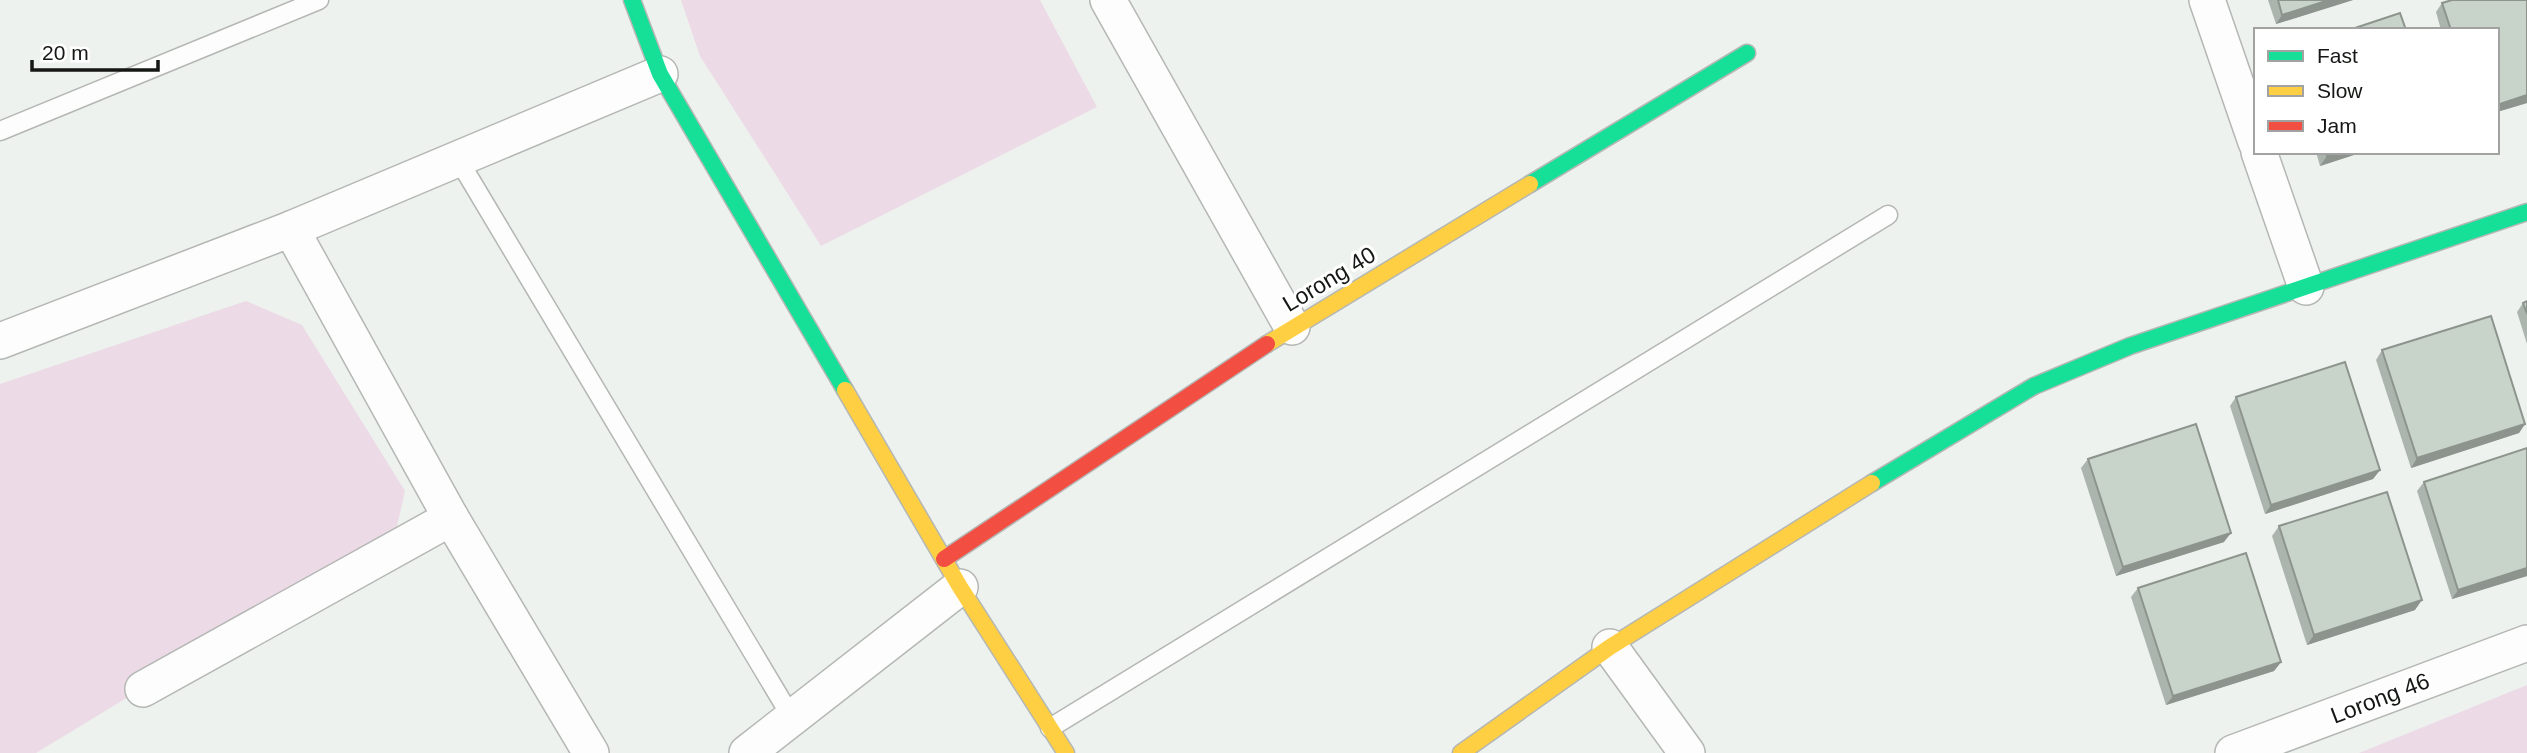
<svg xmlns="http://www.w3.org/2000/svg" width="2527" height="753" viewBox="0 0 2527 753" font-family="Arial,sans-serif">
	<rect width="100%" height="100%" fill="#eef2ee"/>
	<g fill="#ecdae6">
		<path d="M681,0H1040L1097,107L821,246L700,56Z"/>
		<path d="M246,301L302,325L405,491L395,535L36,753H0V384Z"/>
		<path d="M2527,685V753H2359Z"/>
	</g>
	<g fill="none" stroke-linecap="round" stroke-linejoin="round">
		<g stroke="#b4b7b4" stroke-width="21">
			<g id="lane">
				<path d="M0,131L319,0"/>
				<path d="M458,159L792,718"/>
				<path d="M1050,728L1888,215"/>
			</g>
		</g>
		<g stroke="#b4b7b4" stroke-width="38">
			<g id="street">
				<path d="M1108,0L1292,327"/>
				<path d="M2207,0L2256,142"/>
				<path d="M2259,152L2306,287"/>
				<path d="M291,229L451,518L591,753"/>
				<path d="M0,341L291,229L660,74"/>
				<path d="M1610,647L1687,753"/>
				<path d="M143,689L451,518"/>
				<path d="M747,753L960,587"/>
				<path d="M2233,753L2527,643"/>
			</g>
		</g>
		<g stroke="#b4b7b4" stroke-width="19">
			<g id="fast">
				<path d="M632,0L660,74L845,390"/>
				<path d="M1530,184L1747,53"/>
				<path d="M1872,483L2034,386L2130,346L2527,212"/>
			</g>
		</g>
		<g stroke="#b4b7b4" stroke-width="19">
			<g id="slow">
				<path d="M1267,344L1530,184"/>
				<path d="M845,390L960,587L1066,753"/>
				<path d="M1461,753L1610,647L1872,483"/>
			</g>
		</g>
		<g stroke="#b4b7b4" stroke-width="19">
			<path id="jam" d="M944,559L1267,344"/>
		</g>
		<use href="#lane" stroke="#fcfdfc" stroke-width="18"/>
		<use href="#street" stroke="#fcfdfc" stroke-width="35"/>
		<use href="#fast" stroke="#16e098" stroke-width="16"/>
		<use href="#slow" stroke="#ffcf43" stroke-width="16"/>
		<use href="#jam" stroke="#f24e42" stroke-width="16"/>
	</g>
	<g fill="#acb5ad">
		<path d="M2268,0H2353L2276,24Z"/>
		<path d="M2527,0V103L2497,112V30H2441L2436,12L2442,3Z"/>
		<path d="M2316,152H2363L2320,166Z"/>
		<path d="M2527,301V344L2517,312L2523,303Z"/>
		<path d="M2382,350L2525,424L2519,433L2411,468L2376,360Z"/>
		<path d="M2236,397L2380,470L2373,479L2265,514L2230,406Z"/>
		<path d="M2527,448V576L2452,599L2417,491L2424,482Z"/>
		<path d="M2088,459L2224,542L2116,576L2081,468Z"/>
		<path d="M2279,526L2415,610L2307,645L2272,536Z"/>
		<path d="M2138,588L2281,662L2274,671L2166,705L2131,597Z"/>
	</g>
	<g fill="#8c948d">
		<path d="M2329,0H2353L2276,24L2282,15Z"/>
		<path d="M2527,95V103L2497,112V105Z"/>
		<path d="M2340,152H2363L2320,166L2327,156Z"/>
		<path d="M2525,424L2519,433L2411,468L2417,458Z"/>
		<path d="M2380,470L2373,479L2265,514L2271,505Z"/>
		<path d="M2231,533L2224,542L2116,576L2123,567Z"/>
		<path d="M2527,568V576L2452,599L2458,590Z"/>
		<path d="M2422,600L2415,610L2307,645L2314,635Z"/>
		<path d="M2281,662L2274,671L2166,705L2173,696Z"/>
	</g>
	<g fill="#c8d3c9" stroke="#8c948d" stroke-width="2">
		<path d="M2278,0H2329L2282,15Z"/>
		<path d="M2452,0H2527V95L2497,105V30H2451L2442,3Z"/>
		<path d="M2400,13L2406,30H2349Z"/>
		<path d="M2326,152H2340L2327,156Z"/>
		<path d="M2527,301V314L2523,303Z"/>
		<path d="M2491,316L2525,424L2417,458L2382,350Z"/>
		<path d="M2345,362L2380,470L2271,505L2236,397Z"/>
		<path d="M2196,424L2231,533L2123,567L2088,459Z"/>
		<path d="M2527,448V568L2458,590L2424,482Z"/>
		<path d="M2387,492L2422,600L2314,635L2279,526Z"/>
		<path d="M2246,553L2281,662L2173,696L2138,588Z"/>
	</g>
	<g text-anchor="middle" stroke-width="6" stroke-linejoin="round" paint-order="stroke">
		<g font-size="23" fill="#141714" stroke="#fff">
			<text transform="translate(1329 279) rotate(-31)" y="8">Lorong 40</text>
			<text transform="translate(2380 698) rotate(-21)" y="8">Lorong 46</text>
		</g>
	</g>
	<rect x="2254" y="28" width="245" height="126" fill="#ffffff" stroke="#a1a2a1" stroke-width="2"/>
	<rect x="2268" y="51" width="35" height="10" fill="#16e098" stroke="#a1a2a1" stroke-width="2"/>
	<text x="2317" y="63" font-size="21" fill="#141714">Fast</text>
	<rect x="2268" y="86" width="35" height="10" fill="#ffcf43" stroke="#a1a2a1" stroke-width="2"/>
	<text x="2317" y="98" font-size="21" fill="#141714">Slow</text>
	<rect x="2268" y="121" width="35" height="10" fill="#f24e42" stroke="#a1a2a1" stroke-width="2"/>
	<text x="2317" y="133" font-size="21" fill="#141714">Jam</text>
	<path d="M32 60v10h126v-10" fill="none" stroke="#141714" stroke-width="3.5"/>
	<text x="42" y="60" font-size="21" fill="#141714" stroke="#ffffff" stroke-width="5" paint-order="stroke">20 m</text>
</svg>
